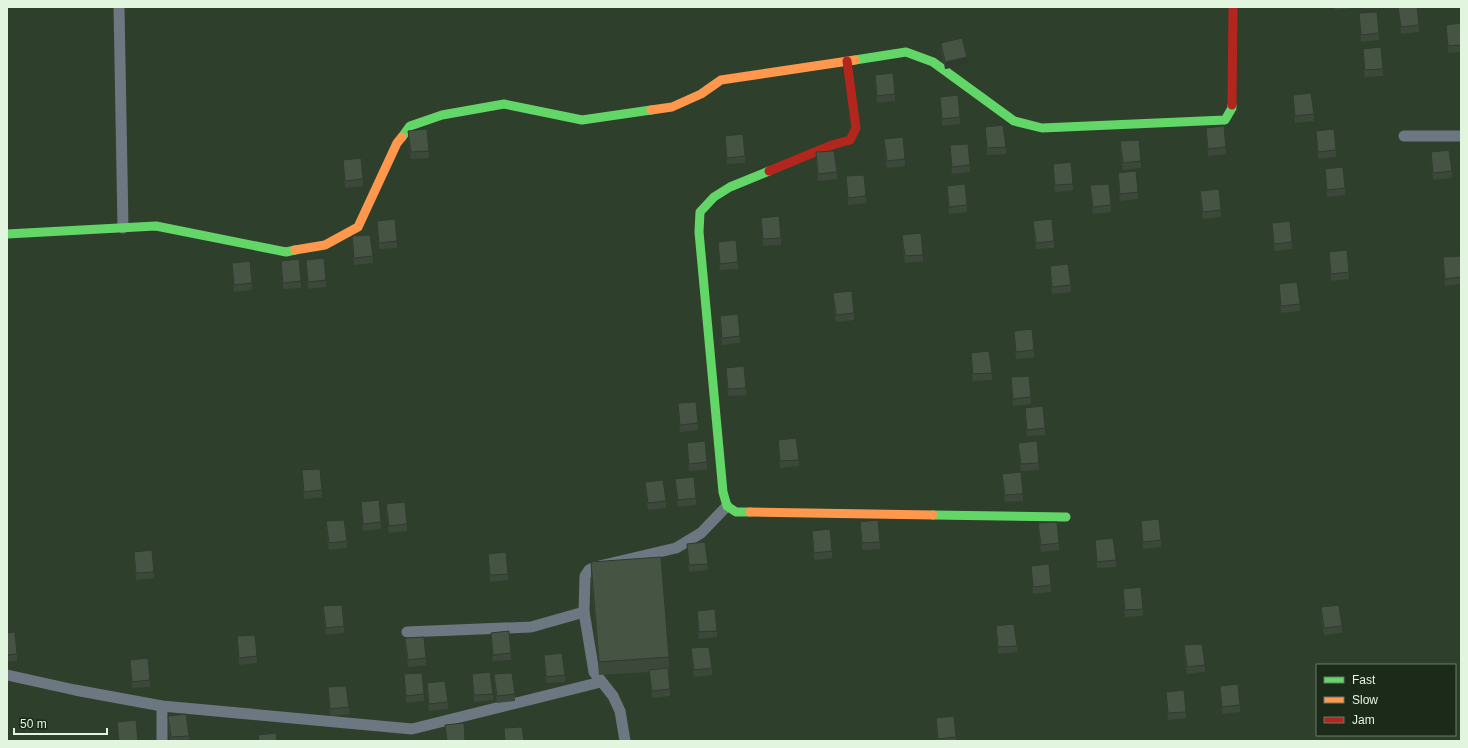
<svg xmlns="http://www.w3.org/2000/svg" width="1468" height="748" viewBox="0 0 1468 748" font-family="Helvetica,sans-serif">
	<rect width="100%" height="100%" fill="#2e402b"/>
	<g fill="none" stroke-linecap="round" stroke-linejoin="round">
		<g stroke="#6c7782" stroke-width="11">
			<path d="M119,7L123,228"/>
			<path d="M1404,136H1461"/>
			<path d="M407,632L531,627L584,612"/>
			<path d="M7,675L75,690L162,706L412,729L601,682"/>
			<path d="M162,706V741"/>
			<path d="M625,741L620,711L613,696L594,672L584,612L585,576L589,570L595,567L676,548L701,533L727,506"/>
		</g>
		<g stroke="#63d668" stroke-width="9">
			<path d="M855,60L906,52L933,62L1014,121L1042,128L1225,120L1232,108V105"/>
			<path d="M402,137L410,126L442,115L504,104L582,120L651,110"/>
			<path d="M7,234L156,226L286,252L295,250"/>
			<path d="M750,512H736L727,506L723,492L699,232L700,212L714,197L730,187L769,171"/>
			<path d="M933,515L1066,517"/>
		</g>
		<g stroke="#ff974d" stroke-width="9">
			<path d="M651,110L672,107L701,94L721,80L855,60"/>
			<path d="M295,250L325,245L358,227L397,143L402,137"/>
			<path d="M750,512L933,515"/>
		</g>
		<g stroke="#b3261e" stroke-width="9">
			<path d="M1232,105L1233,7"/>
			<path d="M769,171L832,145L850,140L856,128L847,61"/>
		</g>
	</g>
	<g fill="#3b483a">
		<path d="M1335,7H1353V8L1335,10Z"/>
		<path d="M1398,7L1419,25V32L1401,34Z"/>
		<path d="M1359,13L1379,33V40L1361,42L1359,20Z"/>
		<path d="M1461,23V52L1448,53L1446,31V25Z"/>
		<path d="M941,43L967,64L945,69L941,50Z"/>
		<path d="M1363,49L1383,69V76L1365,77L1363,56Z"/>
		<path d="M875,75L895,94V101L877,103L875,82Z"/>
		<path d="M1293,95L1314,114V121L1295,123L1293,102Z"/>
		<path d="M940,97L960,117V124L942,126L940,104Z"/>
		<path d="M985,127L1006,147V154L987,155L985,134Z"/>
		<path d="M1206,128L1226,147V154L1208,156L1206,135Z"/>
		<path d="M408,131L429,151V158L411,159L408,138Z"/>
		<path d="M1316,131L1336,150V157L1318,159L1316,137Z"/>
		<path d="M725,136L745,156V163L727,164L725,143Z"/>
		<path d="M884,139L905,159V166L887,168L884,146Z"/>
		<path d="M1120,141L1141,161V168L1123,170L1120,148Z"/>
		<path d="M950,145L970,165V172L952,174L950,152Z"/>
		<path d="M816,152L837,172V179L818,181L816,159Z"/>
		<path d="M1431,152L1452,171V178L1433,180L1431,159Z"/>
		<path d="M343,160L363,179V186L345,188L343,166Z"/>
		<path d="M1053,164L1073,184V190L1055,192L1053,171Z"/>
		<path d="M1325,169L1345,188V195L1327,197L1325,176Z"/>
		<path d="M1118,173L1138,192V199L1120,201L1118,180Z"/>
		<path d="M846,176L866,196V203L848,205L846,183Z"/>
		<path d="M1090,185L1111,205V212L1093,214L1090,192Z"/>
		<path d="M947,186L967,205V212L949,214L947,192Z"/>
		<path d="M1200,191L1221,210V217L1203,219L1200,197Z"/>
		<path d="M761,218L781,238V245L763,246L761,225Z"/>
		<path d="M377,221L397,241V248L379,249L377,228Z"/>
		<path d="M1033,221L1054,241V248L1036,249L1033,228Z"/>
		<path d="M1272,223L1292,242V249L1274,251L1272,230Z"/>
		<path d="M902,235L923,255V261L905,263L902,242Z"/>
		<path d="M352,236L373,256V263L354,265L352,243Z"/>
		<path d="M718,242L738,262V269L720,270L718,249Z"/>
		<path d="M1329,252L1349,272V279L1331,281L1329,259Z"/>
		<path d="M1461,256V284L1445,286L1443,264V257Z"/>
		<path d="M306,260L326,280V287L308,289L306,267Z"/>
		<path d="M281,261L301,281V288L283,289L281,268Z"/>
		<path d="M232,263L252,283V290L234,292L232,270Z"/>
		<path d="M1050,266L1071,285V292L1052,294L1050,273Z"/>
		<path d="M1279,284L1300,304V311L1281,313L1279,291Z"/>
		<path d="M833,293L854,313V320L836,322L833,300Z"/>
		<path d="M720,316L740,336V343L722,345L720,323Z"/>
		<path d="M1014,331L1034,350V357L1016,359L1014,338Z"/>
		<path d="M971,353L992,373V380L973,381L971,360Z"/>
		<path d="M726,368L746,388V395L728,396L726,375Z"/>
		<path d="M1011,377L1031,397V404L1013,406L1011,384Z"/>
		<path d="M678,403L698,423V430L680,432L678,410Z"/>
		<path d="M1025,408L1045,428V435L1027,436L1025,415Z"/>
		<path d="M778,440L799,460V466L780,468L778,447Z"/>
		<path d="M687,443L707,462V469L689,471L687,450Z"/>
		<path d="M1018,443L1039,463V470L1021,471L1018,450Z"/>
		<path d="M302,470L322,490V497L304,499L302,477Z"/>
		<path d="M1002,474L1023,494V501L1005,502L1002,481Z"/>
		<path d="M675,479L696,498V505L678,507L675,485Z"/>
		<path d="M645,482L666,501V508L648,510L645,488Z"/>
		<path d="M361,502L381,522V529L363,531L361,509Z"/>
		<path d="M386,504L407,524V531L389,533L386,511Z"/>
		<path d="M326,521L347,541V548L329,550L326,528Z"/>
		<path d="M1141,521L1161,540V547L1143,549L1141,527Z"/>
		<path d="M860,522L880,542V549L862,550L860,529Z"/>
		<path d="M1038,523L1059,543V550L1041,552L1038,530Z"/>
		<path d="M812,531L832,551V558L814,560L812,538Z"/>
		<path d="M1095,540L1116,560V567L1097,568L1095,547Z"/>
		<path d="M687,544L708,564V570L689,572L687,551Z"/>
		<path d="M134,552L154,572V578L136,580L134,559Z"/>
		<path d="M488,554L508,574V580L490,582L488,561Z"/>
		<path d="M591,562L669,657V670H668L670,689V696L652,698L649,672L599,675L591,576Z"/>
		<path d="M1031,566L1051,585V592L1033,594L1031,572Z"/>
		<path d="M1123,589L1143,609V616L1125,617L1123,596Z"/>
		<path d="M323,606L344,626V633L326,635L323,613Z"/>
		<path d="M1321,607L1342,626V633L1324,635L1321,614Z"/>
		<path d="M697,611L717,631V637L699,639L697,618Z"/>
		<path d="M996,626L1017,646V652L998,654L996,633Z"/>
		<path d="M7,633L17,654V661L7,662Z"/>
		<path d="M491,633L511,653V660L493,661L491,640Z"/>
		<path d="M237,636L257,656V663L239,665L237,643Z"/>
		<path d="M405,638L426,658V665L408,667L405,645Z"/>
		<path d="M1184,645L1205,665V672L1187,674L1184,652Z"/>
		<path d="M691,648L712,668V675L694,677L691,655Z"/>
		<path d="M544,655L565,675V682L546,683L544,662Z"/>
		<path d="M130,660L150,680V687L132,688L130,667Z"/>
		<path d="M404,674L424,694V701L406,703L404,681Z"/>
		<path d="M472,674L493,694V700L474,702L472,681Z"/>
		<path d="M494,674L515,694V701L497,703L494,681Z"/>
		<path d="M427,683L448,702V709L429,711L427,690Z"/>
		<path d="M1220,686L1240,705V712L1222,714L1220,693Z"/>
		<path d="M328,687L349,707V714L330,716L328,694Z"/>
		<path d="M1166,692L1186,712V718L1168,720L1166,699Z"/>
		<path d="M168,716L189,736V741H170L168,723Z"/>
		<path d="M936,718L956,737V741H937L936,724Z"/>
		<path d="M117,722L138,741H119Z"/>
	</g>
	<path fill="#303b2f" d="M967,57V64L945,69V62Z"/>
	<g fill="#455443" stroke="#303b2f">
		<path d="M1398,7H1417L1419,25L1401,27Z"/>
		<path d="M1377,12L1379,33L1361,35L1359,13Z"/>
		<path d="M1461,23V45L1448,46L1446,25Z"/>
		<path d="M962,38L967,57L945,62L941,43Z"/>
		<path d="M1381,47L1383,69L1365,70L1363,49Z"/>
		<path d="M893,73L895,94L877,96L875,75Z"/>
		<path d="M1311,93L1314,114L1295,116L1293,95Z"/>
		<path d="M958,95L960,117L942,119L940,97Z"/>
		<path d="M1003,125L1006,147L987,148L985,127Z"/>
		<path d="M1224,126L1226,147L1208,149L1206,128Z"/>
		<path d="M427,129L429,151L411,152L408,131Z"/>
		<path d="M1334,129L1336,150L1318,152L1316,131Z"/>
		<path d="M743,134L745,156L727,158L725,136Z"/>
		<path d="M903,137L905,159L887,161L884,139Z"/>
		<path d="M1139,140L1141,161L1123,163L1120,141Z"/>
		<path d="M968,144L970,165L952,167L950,145Z"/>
		<path d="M1449,150L1452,171L1433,173L1431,152Z"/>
		<path d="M834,151L837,172L818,174L816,152Z"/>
		<path d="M361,158L363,179L345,181L343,160Z"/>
		<path d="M1071,162L1073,184L1055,185L1053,164Z"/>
		<path d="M1343,167L1345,188L1327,190L1325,169Z"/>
		<path d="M1136,171L1138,192L1120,194L1118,173Z"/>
		<path d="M864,175L866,196L848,198L846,176Z"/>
		<path d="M965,184L967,205L949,207L947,186Z"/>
		<path d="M1109,184L1111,205L1093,207L1090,185Z"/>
		<path d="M1219,189L1221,210L1203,212L1200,191Z"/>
		<path d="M779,216L781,238L763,239L761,218Z"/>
		<path d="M395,219L397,241L379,243L377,221Z"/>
		<path d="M1052,219L1054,241L1036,243L1033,221Z"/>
		<path d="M1290,221L1292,242L1274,244L1272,223Z"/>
		<path d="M921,233L923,255L905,256L902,235Z"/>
		<path d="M370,235L373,256L354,258L352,236Z"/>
		<path d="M736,240L738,262L720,264L718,242Z"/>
		<path d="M1347,250L1349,272L1331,274L1329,252Z"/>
		<path d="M1461,256V277L1445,279L1443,257Z"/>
		<path d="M324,258L326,280L308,282L306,260Z"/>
		<path d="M299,259L301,281L283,283L281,261Z"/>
		<path d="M250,261L252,283L234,285L232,263Z"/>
		<path d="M1068,264L1071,285L1052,287L1050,266Z"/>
		<path d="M1297,282L1300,304L1281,306L1279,284Z"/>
		<path d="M852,291L854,313L836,315L833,293Z"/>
		<path d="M738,314L740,336L722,338L720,316Z"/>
		<path d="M1032,329L1034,350L1016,352L1014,331Z"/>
		<path d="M989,351L992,373L973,374L971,353Z"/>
		<path d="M744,366L746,388L728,389L726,368Z"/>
		<path d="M1029,376L1031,397L1013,399L1011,377Z"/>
		<path d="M696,402L698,423L680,425L678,403Z"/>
		<path d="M1043,406L1045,428L1027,430L1025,408Z"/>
		<path d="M796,438L799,460L780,461L778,440Z"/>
		<path d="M705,441L707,462L689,464L687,443Z"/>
		<path d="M1037,441L1039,463L1021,464L1018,443Z"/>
		<path d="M320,469L322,490L304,492L302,470Z"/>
		<path d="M1021,472L1023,494L1005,495L1002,474Z"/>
		<path d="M694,477L696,498L678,500L675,479Z"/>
		<path d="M663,480L666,501L648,503L645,482Z"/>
		<path d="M379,500L381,522L363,524L361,502Z"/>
		<path d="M405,502L407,524L389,526L386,504Z"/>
		<path d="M1159,519L1161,540L1143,542L1141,521Z"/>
		<path d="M344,520L347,541L329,543L326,521Z"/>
		<path d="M878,520L880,542L862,543L860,522Z"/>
		<path d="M1057,522L1059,543L1041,545L1038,523Z"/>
		<path d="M830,529L832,551L814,553L812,531Z"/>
		<path d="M1113,538L1116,560L1097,562L1095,540Z"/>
		<path d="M705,542L708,564L689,565L687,544Z"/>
		<path d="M152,550L154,572L136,573L134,552Z"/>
		<path d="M506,552L508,574L490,575L488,554Z"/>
		<path d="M661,557L669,657L599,662L591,562Z"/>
		<path d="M1049,564L1051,585L1033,587L1031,566Z"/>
		<path d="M1141,587L1143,609L1125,610L1123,589Z"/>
		<path d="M342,605L344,626L326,628L323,606Z"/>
		<path d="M1339,605L1342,626L1324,628L1321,607Z"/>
		<path d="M715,609L717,631L699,632L697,611Z"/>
		<path d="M1014,624L1017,646L998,647L996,626Z"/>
		<path d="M509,631L511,653L493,655L491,633Z"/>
		<path d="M15,632L17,654L7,655V633Z"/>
		<path d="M255,635L257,656L239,658L237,636Z"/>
		<path d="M424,637L426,658L408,660L405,638Z"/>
		<path d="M1202,644L1205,665L1187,667L1184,645Z"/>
		<path d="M709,647L712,668L694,670L691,648Z"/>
		<path d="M562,653L565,675L546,677L544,655Z"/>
		<path d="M148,658L150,680L132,682L130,660Z"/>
		<path d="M668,668L670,689L652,691L649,670Z"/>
		<path d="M490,672L493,694L474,695L472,674Z"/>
		<path d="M422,673L424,694L406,696L404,674Z"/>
		<path d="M512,673L515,694L497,696L494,674Z"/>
		<path d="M445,681L448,702L429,704L427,683Z"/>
		<path d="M1238,684L1240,705L1222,707L1220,686Z"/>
		<path d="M346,686L349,707L330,709L328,687Z"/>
		<path d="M1184,690L1186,712L1168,713L1166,692Z"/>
		<path d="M186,714L189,736L171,737L168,716Z"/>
		<path d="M954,716L956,737L938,739L936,718Z"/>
		<path d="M136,720L138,741H119L117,722Z"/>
		<path d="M464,723L465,741H447L445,725Z"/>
		<path d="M522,727L524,741H505L504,728Z"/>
		<path d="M276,733L277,741H259L258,735Z"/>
	</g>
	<rect width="1468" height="748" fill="none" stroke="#e2f5df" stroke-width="16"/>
	<rect x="1316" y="664" width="140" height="72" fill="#1c2a19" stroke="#6b7b68"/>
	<rect x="1324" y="677" width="20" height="6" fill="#63d668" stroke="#6b7b68"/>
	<text x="1352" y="684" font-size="12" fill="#e2f5df">Fast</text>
	<rect x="1324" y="697" width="20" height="6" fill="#ff974d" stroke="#6b7b68"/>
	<text x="1352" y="704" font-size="12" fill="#e2f5df">Slow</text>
	<rect x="1324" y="717" width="20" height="6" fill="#b3261e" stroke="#6b7b68"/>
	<text x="1352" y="724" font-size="12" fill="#e2f5df">Jam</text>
	<path d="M14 728v6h93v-6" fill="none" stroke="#e2f5df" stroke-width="2"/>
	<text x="20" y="728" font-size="12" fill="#e2f5df" stroke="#1c2a19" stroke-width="3" paint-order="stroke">50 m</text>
</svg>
